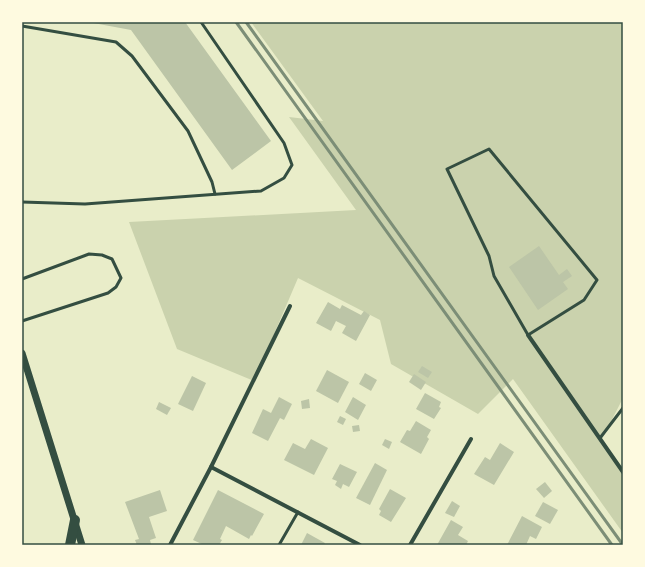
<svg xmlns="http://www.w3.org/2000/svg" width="645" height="567" viewBox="0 0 645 567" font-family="'Titillium Web',sans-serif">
	<rect width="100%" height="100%" fill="#e9edc9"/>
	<path fill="#cad2ad" d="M251,22H623V398L601,441L623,473V533L513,379L478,414L391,364L380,320L298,278L254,381L177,349L129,222L356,210L289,117L323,121Z"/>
	<g fill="#bcc5a7">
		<path d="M88,22H185L271,141L232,170L131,30Z"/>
		<path d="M539,246L559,275L567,269L572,276L563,282L568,289L538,310L509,267Z"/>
		<path d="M328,302L340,309L342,305L361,315L364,311L370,315L356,341L342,333L346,326L336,321L331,331L316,323Z"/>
		<path d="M422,366L432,372L428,378L418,372Z"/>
		<path d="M327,370L349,382L338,403L316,391Z"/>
		<path d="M365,373L377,380L371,391L359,384Z"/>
		<path d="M414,374L426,382L421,390L409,382Z"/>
		<path d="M192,376L206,383L193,411L178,404Z"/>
		<path d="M425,393L441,402L439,407L441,408L434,419L416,409Z"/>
		<path d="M279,397L292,404L284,420L280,418L268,441L252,433L263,409L271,413Z"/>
		<path d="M353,397L366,405L358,420L345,412Z"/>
		<path d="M309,399L310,408L302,409L301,401Z"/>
		<path d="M159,402L171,408L167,415L156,409Z"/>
		<path d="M340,416L346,419L343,425L337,422Z"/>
		<path d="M416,421L431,430L427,437L429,439L421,454L400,442L407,430L410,431Z"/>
		<path d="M359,425L360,431L353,432L352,426Z"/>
		<path d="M311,439L328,448L314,475L284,460L293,443L305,449Z"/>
		<path d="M385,439L392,442L389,449L382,445Z"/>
		<path d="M500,443L514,452L494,485L474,474L485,457L490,460Z"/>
		<path d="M375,463L387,470L370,505L356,498Z"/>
		<path d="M340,464L357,472L349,487L343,484L341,489L335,485L337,481L332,479Z"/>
		<path d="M545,482L552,491L544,498L536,489Z"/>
		<path d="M390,489L406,498L391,522L379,515L381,511L379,509Z"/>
		<path d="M160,490L167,511L149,517L156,538L150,540L151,544L149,545H137L135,540L139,539L125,502Z"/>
		<path d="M218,490L264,514L252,536L251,535L249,539L226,526L220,539L222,540L219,545H204L193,540Z"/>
		<path d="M452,501L460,506L454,517L445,513Z"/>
		<path d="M543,502L558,510L550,524L535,516Z"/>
		<path d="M522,516L542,527L536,539L530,536L526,545H507Z"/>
		<path d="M451,520L463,527L458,535L468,541L466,545H437Z"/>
		<path d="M307,533L325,543L324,545H301Z"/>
	</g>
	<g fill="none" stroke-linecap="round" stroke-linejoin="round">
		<g stroke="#344e41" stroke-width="3">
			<path d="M22,26L116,42L132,56L188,131L212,182L215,194"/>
			<path d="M489,149L597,280L584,300L528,335L494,276L489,256L447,169Z"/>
			<path d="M22,202L85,204L261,191L284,178L292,165L284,143L201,22"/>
			<path d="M22,279L89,254L102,255L112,259L121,278L116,287L108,293L22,321"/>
			<path d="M600,438L623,408"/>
			<path d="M279,545L298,512"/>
		</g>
		<g stroke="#344e41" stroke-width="4">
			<path d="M528,335L623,472"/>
			<path d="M211,467L360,545"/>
			<path d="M170,545L211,467L290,306"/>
			<path d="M410,545L471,439"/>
		</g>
		<path stroke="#344e41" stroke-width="7" d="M22,353L82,545"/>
		<path stroke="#344e41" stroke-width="10" d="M70,545L75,520"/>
		<g stroke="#7c8e77" stroke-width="3">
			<path d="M236,22L612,545"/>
			<path d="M246,22L623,545"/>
		</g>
	</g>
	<rect width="645" height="567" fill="none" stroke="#fefae0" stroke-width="46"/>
	<rect x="23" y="23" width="599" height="521" fill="none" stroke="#344e41" stroke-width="1.5"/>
</svg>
